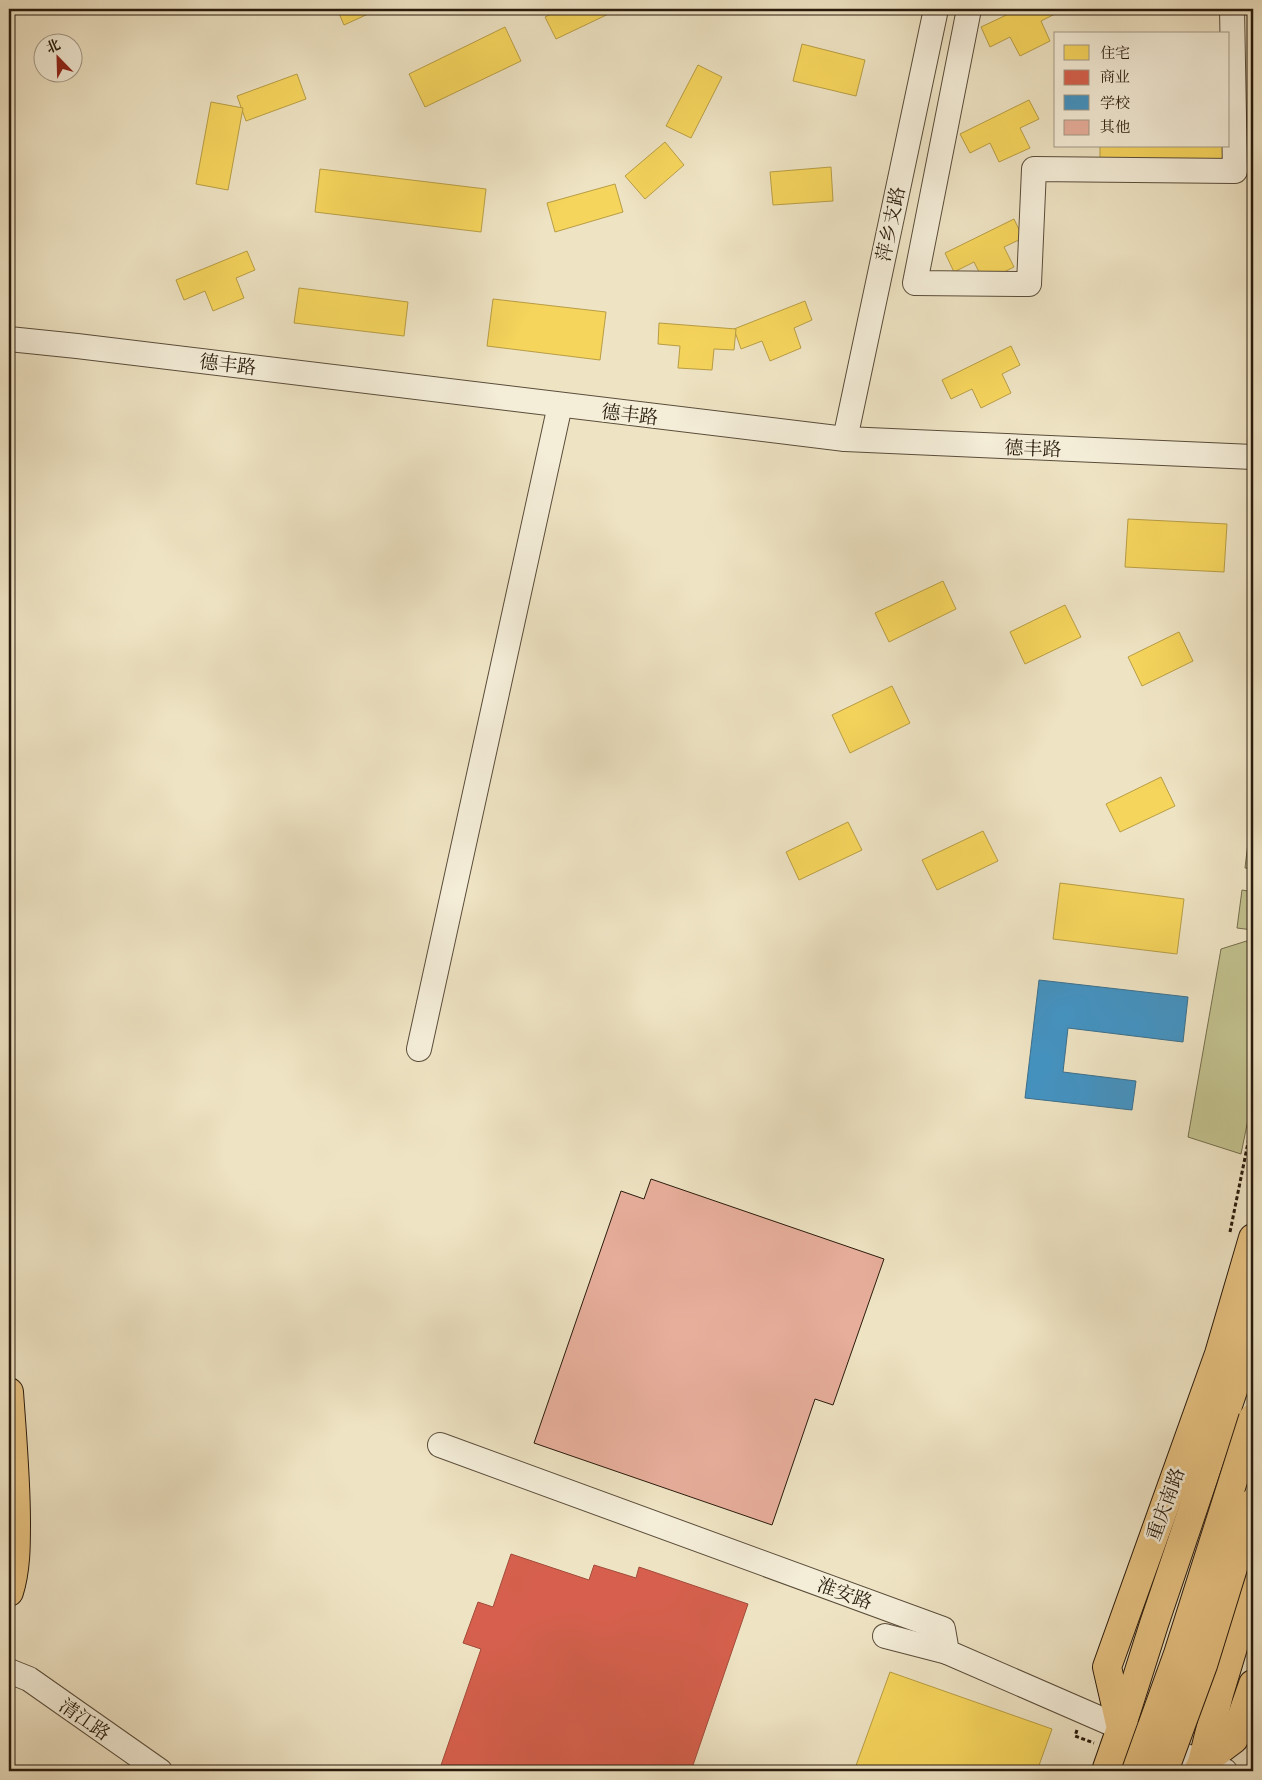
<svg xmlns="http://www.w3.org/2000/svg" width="1262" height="1780" viewBox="0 0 1262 1780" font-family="Vollkorn,'Noto Serif SC',serif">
	<rect width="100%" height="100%" fill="#eee3c3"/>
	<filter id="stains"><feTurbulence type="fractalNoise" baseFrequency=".004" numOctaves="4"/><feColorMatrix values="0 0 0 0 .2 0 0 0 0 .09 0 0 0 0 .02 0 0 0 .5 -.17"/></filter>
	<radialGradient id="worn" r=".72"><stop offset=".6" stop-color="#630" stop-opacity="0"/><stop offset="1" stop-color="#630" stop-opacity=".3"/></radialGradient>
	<g fill="#c1c18e" stroke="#756e4d">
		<path d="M1252,809H1253V869L1245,868Z"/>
		<path d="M1242,890L1253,892V930L1237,928Z"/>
		<path d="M1253,939V1095L1241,1154L1188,1137L1221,949Z"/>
	</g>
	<g fill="#f6d55c" stroke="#b89d44">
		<path d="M337,9H379L344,25Z"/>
		<path d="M562,9H619L556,39L545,17Z"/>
		<path d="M1019,9H1057L1059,12L1041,21L1050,41L1020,56L1010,37L990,47L981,27Z"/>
		<path d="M505,27L521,61L425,107L409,74Z"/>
		<path d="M802,44L865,60L856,96L793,81Z"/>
		<path d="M698,65L722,77L691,138L666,126Z"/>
		<path d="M297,74L306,99L246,121L237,96Z"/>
		<path d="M1029,100L1039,119L1020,128L1030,148L999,162L990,143L970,153L960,134Z"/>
		<path d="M211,102L243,108L228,190L196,184Z"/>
		<path d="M665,142L684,165L645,199L625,176Z"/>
		<path d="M1100,146H1228L1229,164L1100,162Z"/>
		<path d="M831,167L833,201L773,205L770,172Z"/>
		<path d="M320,169L486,189L481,232L315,212Z"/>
		<path d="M615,184L623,212L555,232L547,203Z"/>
		<path d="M1014,219L1023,238L1004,247L1014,267L984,282L974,262L954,272L945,253Z"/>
		<path d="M247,251L255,270L236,278L244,298L213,311L205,291L184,300L176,280Z"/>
		<path d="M299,288L408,302L404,336L294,323Z"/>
		<path d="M493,299L606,312L600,360L487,346Z"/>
		<path d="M805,301L812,320L794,328L801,348L770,361L762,341L741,349L734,329Z"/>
		<path d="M659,323L736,329L734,350L714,349L712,370L678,368L680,346L658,344Z"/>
		<path d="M1011,346L1020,365L1002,374L1011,393L981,408L972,389L951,399L942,380Z"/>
		<path d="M1128,519L1227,524L1224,572L1125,567Z"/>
		<path d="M943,581L956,609L889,642L875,613Z"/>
		<path d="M1065,605L1081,637L1025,664L1010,632Z"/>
		<path d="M1179,632L1193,661L1142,686L1128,657Z"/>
		<path d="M892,686L910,723L850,753L832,715Z"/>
		<path d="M1161,777L1175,806L1120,832L1106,804Z"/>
		<path d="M848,822L862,850L799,880L786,852Z"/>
		<path d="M983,831L998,861L937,890L922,860Z"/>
		<path d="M1060,883L1184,899L1177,954L1053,939Z"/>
		<path d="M890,1672L1052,1729L1037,1771H854Z"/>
	</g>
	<path fill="#d6604d" stroke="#a24b3a" d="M511,1554L589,1580L594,1565L636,1578L639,1567L748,1604L691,1771H439L481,1649L463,1643L478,1602L493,1607Z"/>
	<path fill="#4393c3" stroke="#3b6f8c" d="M1039,980L1188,997L1183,1042L1068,1028L1063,1072L1136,1081L1132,1110L1025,1098Z"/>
	<path fill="#e7ae9b" stroke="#291b0c" d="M651,1179L884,1259L833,1405L815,1399L772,1525L534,1443L621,1191L644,1199Z"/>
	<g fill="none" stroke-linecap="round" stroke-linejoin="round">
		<g stroke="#5a4d3a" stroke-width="26">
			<g id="minor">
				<path d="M969,9L915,283L1029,284L1034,169L1235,171L1232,9"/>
				<path d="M9,339L77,346L845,439L1253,457"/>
				<path d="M845,439L936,9"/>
				<path d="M419,1049L560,405"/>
				<path d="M440,1445L943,1629L947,1652L1202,1763L1225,1771"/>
				<path d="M885,1636L947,1652"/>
				<path d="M9,1671L29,1679L160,1771"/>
			</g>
		</g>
		<g stroke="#291b0c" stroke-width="30">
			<g id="major">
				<path d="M9,1392C12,1435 16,1479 16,1523C16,1545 16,1570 9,1592"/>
				<path d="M1106,1771L1121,1728L1107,1667L1219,1354L1253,1238"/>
				<path d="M1198,1771L1202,1763L1234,1739L1253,1684"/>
			</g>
		</g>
		<g stroke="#291b0c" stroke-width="30">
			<g id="highway">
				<path d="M1121,1728L1154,1624L1243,1361L1253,1317"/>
				<path d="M1202,1763L1219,1694L1253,1581"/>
			</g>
		</g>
		<g stroke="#291b0c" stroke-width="3" stroke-dasharray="4 2.5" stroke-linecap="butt">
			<path d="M1230,1232L1253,1118"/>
			<path d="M1077,1730L1075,1736L1094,1743"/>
		</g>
		<use href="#minor" stroke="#f4edd8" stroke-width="24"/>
		<use href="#major" stroke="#e7c282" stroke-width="28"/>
		<use href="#highway" stroke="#e7c282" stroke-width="28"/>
		<g stroke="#291b0c" stroke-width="30" stroke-linecap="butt">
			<g id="highway-bridge">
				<path d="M1136,1771L1178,1654L1253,1418"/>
				<path d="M1164,1771L1203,1665L1253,1503"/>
			</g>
		</g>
		<use href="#highway-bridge" stroke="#e7c282" stroke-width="28"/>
	</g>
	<g text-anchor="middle" stroke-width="5" stroke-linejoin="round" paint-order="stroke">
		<g font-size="19" fill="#291b0c" stroke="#f4edd8">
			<text transform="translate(890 224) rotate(-78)" y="7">萍乡支路</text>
			<text transform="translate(228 364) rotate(7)" y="7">德丰路</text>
			<text transform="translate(630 414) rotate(7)" y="7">德丰路</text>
			<text transform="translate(1033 448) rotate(2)" y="7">德丰路</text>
			<text transform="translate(1165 1504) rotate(-70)" y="7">重庆南路</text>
			<text transform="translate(845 1593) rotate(20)" y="7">淮安路</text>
			<text transform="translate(85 1719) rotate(35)" y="7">清江路</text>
		</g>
	</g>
	<rect width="1262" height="1780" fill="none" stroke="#eee3c3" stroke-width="30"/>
	<rect x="10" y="10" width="1242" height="1760" fill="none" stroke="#291b0c" stroke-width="2.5"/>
	<rect x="15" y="15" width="1232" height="1750" fill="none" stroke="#291b0c"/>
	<rect x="1054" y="32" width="175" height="115" fill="#f4edd8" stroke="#a39986"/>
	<rect x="1064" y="45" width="25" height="15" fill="#f6d55c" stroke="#a39986"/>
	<text x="1100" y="58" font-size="15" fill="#291b0c">住宅</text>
	<rect x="1064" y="70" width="25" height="15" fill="#d6604d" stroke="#a39986"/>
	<text x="1100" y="82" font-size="15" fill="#291b0c">商业</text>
	<rect x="1064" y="95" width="25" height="15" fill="#4393c3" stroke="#a39986"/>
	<text x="1100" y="108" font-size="15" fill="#291b0c">学校</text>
	<rect x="1064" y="120" width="25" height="15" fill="#e7ae9b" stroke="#a39986"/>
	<text x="1100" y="132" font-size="15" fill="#291b0c">其他</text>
	<g transform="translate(58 58) rotate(337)"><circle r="24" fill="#f4edd8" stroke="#a39986"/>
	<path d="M0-4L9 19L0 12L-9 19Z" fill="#8f2418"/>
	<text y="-8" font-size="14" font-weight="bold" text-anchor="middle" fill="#291b0c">北</text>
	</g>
	<rect width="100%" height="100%" filter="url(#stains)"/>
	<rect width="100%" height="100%" fill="url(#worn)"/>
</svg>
